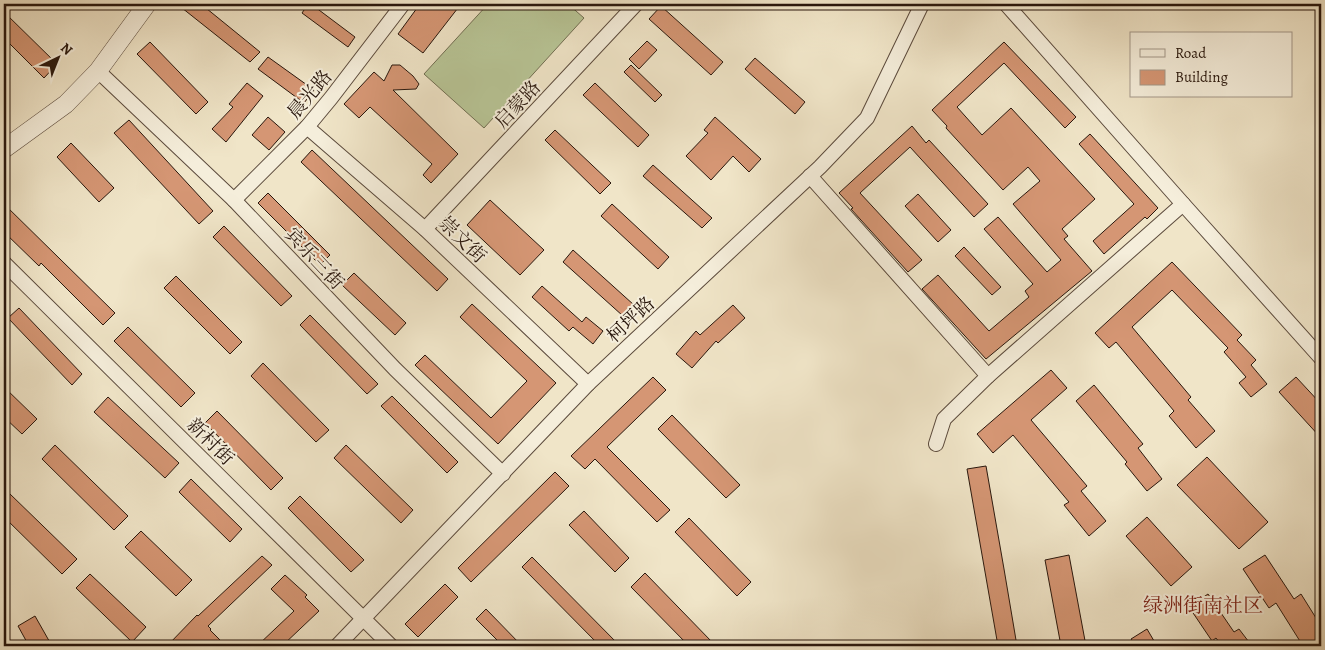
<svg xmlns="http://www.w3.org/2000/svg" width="1325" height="650" viewBox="0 0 1325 650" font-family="Alegreya,'Noto Serif SC',serif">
	<rect width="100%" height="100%" fill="#f0e5c8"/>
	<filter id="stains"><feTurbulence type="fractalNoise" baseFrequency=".004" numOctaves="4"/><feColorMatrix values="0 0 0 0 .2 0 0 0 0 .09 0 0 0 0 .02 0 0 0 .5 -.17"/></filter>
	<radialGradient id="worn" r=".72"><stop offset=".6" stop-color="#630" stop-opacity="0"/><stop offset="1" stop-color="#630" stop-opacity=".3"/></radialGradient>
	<path fill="#b8c596" stroke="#706e52" d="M488,4H568L584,18L484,128L424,74Z"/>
	<g fill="#d59674" stroke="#29170d">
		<path d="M177,4H201L260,52L250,62Z"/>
		<path d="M308,4H311L355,37L348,47L302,13Z"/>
		<path d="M420,4H461L423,53L398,34Z"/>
		<path d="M661,6L723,62L711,75L649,19Z"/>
		<path d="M4,12L57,64L44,78L4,38Z"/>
		<path d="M647,41L657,50L639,69L629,59Z"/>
		<path d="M150,42L208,102L196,114L137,54Z"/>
		<path d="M1004,42L1076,117L1065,128L1004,63L957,107L982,135L1011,108L1095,199L1062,229L1068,236L1064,239L1092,271L986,359L922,289L938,275L989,331L1029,297L1025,291L1033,284L984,229L998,217L1047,272L1061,260L1013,204L1040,181L1028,167L1003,190L946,128L947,126L932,110Z"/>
		<path d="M268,57L314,90L304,103L258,69Z"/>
		<path d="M755,58L805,102L795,114L745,69Z"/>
		<path d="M392,65H400L413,76L419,84L416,89L393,90L458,154L431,183L423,175L432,164L370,107L359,118L344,104L374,72L384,81Z"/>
		<path d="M631,65L662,95L655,102L624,72Z"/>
		<path d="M247,83L263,96L226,142L212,129L233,107L229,104Z"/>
		<path d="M595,83L649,135L638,147L583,95Z"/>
		<path d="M268,117L285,132L269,150L252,135Z"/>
		<path d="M715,117L761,159L749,172L733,156L711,180L686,156L708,133L704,130Z"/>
		<path d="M129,120L213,211L199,224L114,133Z"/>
		<path d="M912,126L926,143L929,140L988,204L974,217L910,147L860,193L922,260L908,272L851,209L853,208L839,193Z"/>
		<path d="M555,130L611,183L600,194L545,140Z"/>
		<path d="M1090,134L1158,208L1147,219L1145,217L1104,254L1093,241L1134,204L1079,144Z"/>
		<path d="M71,143L114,188L99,202L57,157Z"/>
		<path d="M312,150L448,279L437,291L301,162Z"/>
		<path d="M653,165L712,218L702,228L643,176Z"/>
		<path d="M268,193L330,255L320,265L258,203Z"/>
		<path d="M918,194L951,230L938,242L905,206Z"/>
		<path d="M490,200L544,250L520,275L467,225Z"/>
		<path d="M4,204L115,313L103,325L41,263L39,266L4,232Z"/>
		<path d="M612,204L669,257L658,269L601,216Z"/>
		<path d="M224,226L292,296L281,306L213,237Z"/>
		<path d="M964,247L1001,287L992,295L955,256Z"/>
		<path d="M573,250L634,305L623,316L563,262Z"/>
		<path d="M1172,262L1242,335L1237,340L1256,360L1251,365L1267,384L1251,397L1239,383L1246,377L1224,352L1228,348L1172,290L1132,327L1191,397L1188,400L1215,431L1196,448L1169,416L1174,411L1116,342L1109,348L1095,333Z"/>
		<path d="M354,273L406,323L395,335L342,285Z"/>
		<path d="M176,276L242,342L230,354L164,288Z"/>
		<path d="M542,286L582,322L586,317L603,331L593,344L573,327L569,331L532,297Z"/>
		<path d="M472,304L556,383L498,444L415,365L425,355L491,418L527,381L460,317Z"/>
		<path d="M733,305L745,318L718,343L716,341L692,368L676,354L696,331L700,335Z"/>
		<path d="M19,308L82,374L72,385L8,318Z"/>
		<path d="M310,315L378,384L367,394L300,325Z"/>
		<path d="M128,327L195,393L181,407L114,341Z"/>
		<path d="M263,363L329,430L316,442L251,376Z"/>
		<path d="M1051,370L1067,388L1031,420L1087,486L1081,491L1106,521L1089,536L1064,505L1069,502L1013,435L993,453L977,434Z"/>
		<path d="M653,377L666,390L607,447L670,510L657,522L595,459L585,469L571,456Z"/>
		<path d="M1296,377L1321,404V438L1279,392Z"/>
		<path d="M1094,385L1143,444L1138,448L1162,479L1147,491L1125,464L1127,462L1076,401Z"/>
		<path d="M4,387L37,419L22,434L4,417Z"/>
		<path d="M392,396L458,462L447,473L381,406Z"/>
		<path d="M108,397L179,463L165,478L94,412Z"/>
		<path d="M217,411L283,478L271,490L205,423Z"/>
		<path d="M672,415L740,485L726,498L658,429Z"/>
		<path d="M55,445L128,516L114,530L42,459Z"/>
		<path d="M346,445L413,510L401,523L334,458Z"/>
		<path d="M1207,457L1268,522L1239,549L1177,485Z"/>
		<path d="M986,466L1004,569L1017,646H998L967,469Z"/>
		<path d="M555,472L569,486L471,582L458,568Z"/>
		<path d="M191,479L242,529L230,542L179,492Z"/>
		<path d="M9,493L77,559L62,574L4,517V499Z"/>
		<path d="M300,496L364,560L351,572L288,508Z"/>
		<path d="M584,511L629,558L615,572L569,525Z"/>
		<path d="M1147,517L1192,567L1171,586L1126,536Z"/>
		<path d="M689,518L751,582L737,596L675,532Z"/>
		<path d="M141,531L192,580L176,596L125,547Z"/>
		<path d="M1069,555L1086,646H1061L1045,560Z"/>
		<path d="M1265,555L1294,599L1301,594L1321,626V646H1303L1276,603L1269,608L1243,569Z"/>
		<path d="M262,556L272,565L208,626L211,629L210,630L226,646H167L197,615L198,616Z"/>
		<path d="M532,557L620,646H600L522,567Z"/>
		<path d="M645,573L712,642L708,646H689L631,587Z"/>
		<path d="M90,574L146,627L132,642L76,588Z"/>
		<path d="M285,575L307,595L305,597L319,611L282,646H257L294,611L271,589Z"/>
		<path d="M445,584L458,597L418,637L405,624Z"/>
		<path d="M1208,594L1234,632L1239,629L1252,646H1222L1216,638L1212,641L1189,607Z"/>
		<path d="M486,609L522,646H503L476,619Z"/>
		<path d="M35,616L52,646H29L18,626Z"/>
		<path d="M1147,629L1157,646H1135L1131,639Z"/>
	</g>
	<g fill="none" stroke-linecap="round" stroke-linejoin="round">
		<g stroke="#5b4a3c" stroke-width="16">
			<g id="minor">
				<path d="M1006,4L1183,204L1321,358"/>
				<path d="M98,71L234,200L395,369L503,474"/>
				<path d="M307,127L425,229L588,384"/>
				<path d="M810,176L988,376"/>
				<path d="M234,200L307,127L331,98L403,4"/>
				<path d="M425,229L636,4"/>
				<path d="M4,263L391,646"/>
				<path d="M936,444L944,419L988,376L1183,204"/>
				<path d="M337,646L588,384L820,167L867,118L922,4"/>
			</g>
		</g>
		<g stroke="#5b4a3c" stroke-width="19">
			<path id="tertiary" d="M4,149L66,104L98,71L147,4"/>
		</g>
		<use href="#minor" stroke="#f5eedb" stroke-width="14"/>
		<use href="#tertiary" stroke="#f5eedb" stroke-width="18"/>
	</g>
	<g text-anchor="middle" stroke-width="4" stroke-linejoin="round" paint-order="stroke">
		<g font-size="19" fill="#29170d" stroke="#f5eedb">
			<text transform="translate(309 94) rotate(-50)" y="7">晨光路</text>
			<text transform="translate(517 104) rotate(-47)" y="7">启蒙路</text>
			<text transform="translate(463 239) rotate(44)" y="7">崇文街</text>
			<text transform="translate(315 258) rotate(47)" y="7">宾乐三街</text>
			<text transform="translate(630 319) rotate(-43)" y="7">柯坪路</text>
			<text transform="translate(211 441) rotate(45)" y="7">新村街</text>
		</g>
		<g font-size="20" fill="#7a1f14" stroke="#f5eedb">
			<text x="1203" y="612">绿洲街南社区</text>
		</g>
	</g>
	<rect width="1325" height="650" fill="none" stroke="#f0e5c8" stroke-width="20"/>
	<rect x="5" y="5" width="1315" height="640" fill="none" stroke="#29170d" stroke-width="2.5"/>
	<rect x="10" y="10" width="1305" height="630" fill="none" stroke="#29170d"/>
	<rect x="1130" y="32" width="162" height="65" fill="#f5eedb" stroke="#a39889"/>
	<rect x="1140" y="49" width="25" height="8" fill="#f5eedb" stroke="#a39889"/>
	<text x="1175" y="58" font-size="15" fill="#29170d">Road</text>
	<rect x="1140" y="70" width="25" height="15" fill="#d59674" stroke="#a39889"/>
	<text x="1175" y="82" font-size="15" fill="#29170d">Building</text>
	<g transform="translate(58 58) rotate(43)" stroke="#f5eedb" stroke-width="4" paint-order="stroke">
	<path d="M0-4L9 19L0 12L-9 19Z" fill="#29170d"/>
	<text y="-8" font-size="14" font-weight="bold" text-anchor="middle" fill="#29170d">N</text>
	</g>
	<rect width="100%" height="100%" filter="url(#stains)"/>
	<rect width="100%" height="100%" fill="url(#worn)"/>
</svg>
